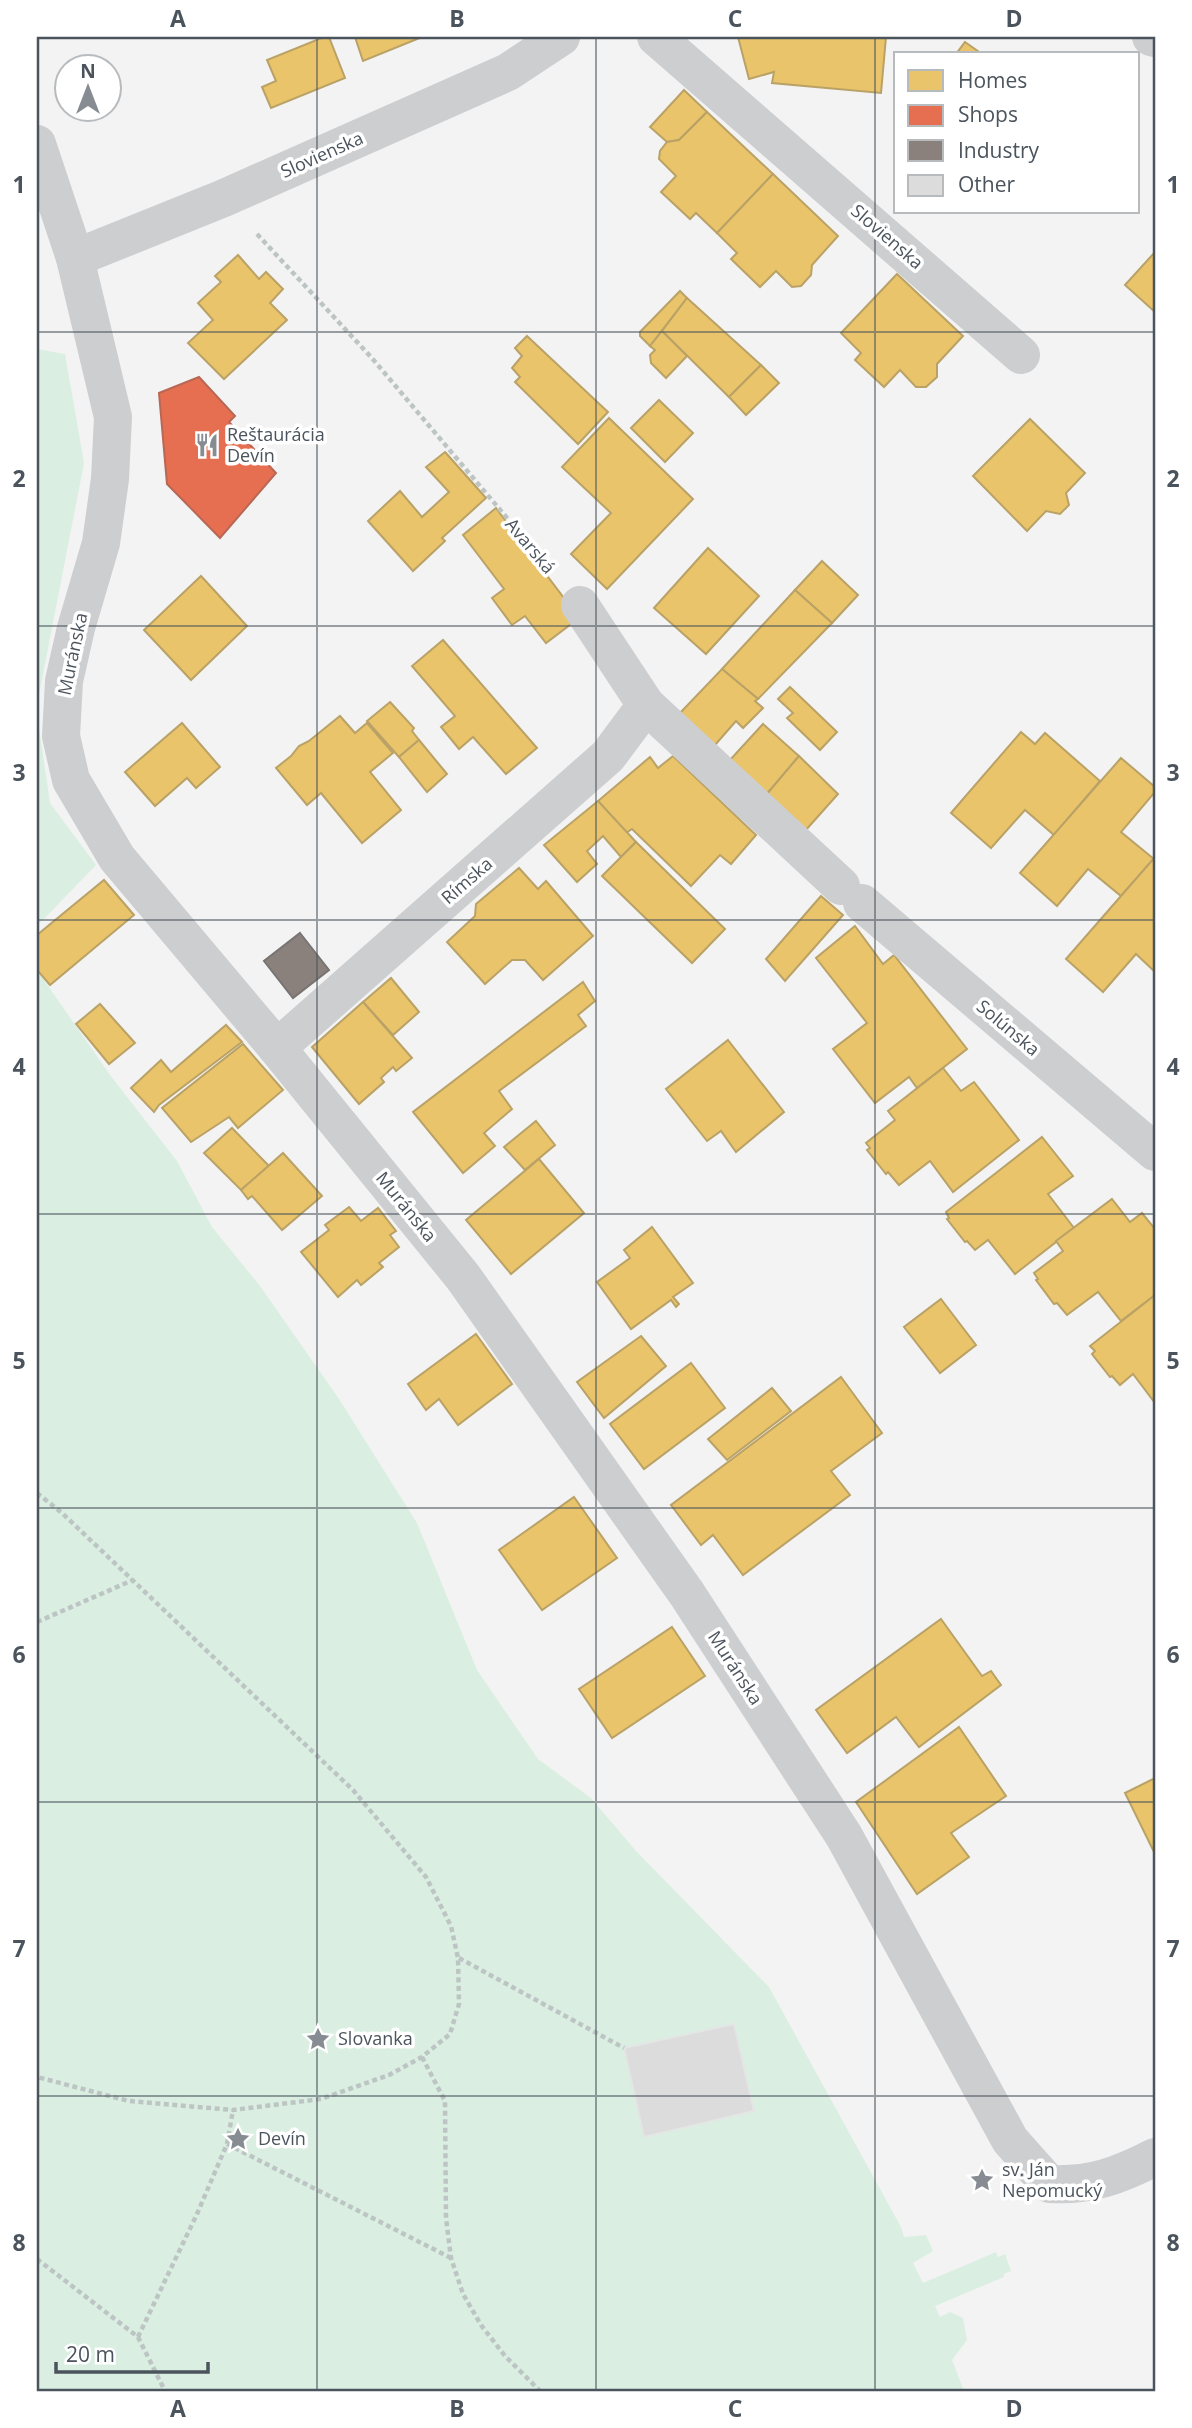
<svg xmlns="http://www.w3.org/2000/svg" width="1192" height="2428" viewBox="0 0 1192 2428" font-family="'Open Sans',sans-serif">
	<rect width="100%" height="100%" fill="#f3f3f3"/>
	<g fill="#daefe2">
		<path d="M37,349L65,354L84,463L37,705Z"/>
		<path d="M37,714L50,803L96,865L37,926Z"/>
		<path d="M37,970L110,1075L177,1161L212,1227L260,1286L339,1399L417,1523L477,1670L538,1759L591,1798L636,1851L769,1987L901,2227L904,2237L926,2235L933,2251L913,2263L923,2283L996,2252L998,2257L1005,2254L1011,2271L1004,2274V2277L935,2306L940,2317L950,2312L963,2318L967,2340L952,2360L964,2391H37Z"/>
	</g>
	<g fill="#e9c46a" stroke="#baa266" stroke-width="2">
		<path d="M324,37H329L345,78L271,108L262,87L276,81L267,60Z"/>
		<path d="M355,37H422L363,61Z"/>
		<path d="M738,37H886L881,93L772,83L774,72L749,79Z"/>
		<path d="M965,42L982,54H956Z"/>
		<path d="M684,90L707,112L679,140L667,142L650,127Z"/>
		<path d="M707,112L773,174L717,233L696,213L690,219L661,192L676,176L659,159L660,151L667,142L679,140Z"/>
		<path d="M773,174L838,236L812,265L811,275L801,286L792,287L776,271L760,287L731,259L737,253L717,233Z"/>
		<path d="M1155,252V312L1125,285Z"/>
		<path d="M238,255L259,279L266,272L283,289L270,303L287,320L224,379L188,343L213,320L198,303L221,282L215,276Z"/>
		<path d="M897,274L963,336L937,364V377L926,387H916L900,370L884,387L855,360L861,353L841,333Z"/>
		<path d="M680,291L687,298L650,346L640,336V332Z"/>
		<path d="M687,298L761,365L729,397L662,331Z"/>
		<path d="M662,331L687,356L666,378L651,363L650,355L655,350L650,346Z"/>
		<path d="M527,336L608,412L578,444L515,382L520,377L512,368L522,356L515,348Z"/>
		<path d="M761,365L779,383L746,415L729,397Z"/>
		<path d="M659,400L693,433L665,462L631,428Z"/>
		<path d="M609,418L693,499L607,589L571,554L611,513L562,467Z"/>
		<path d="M1030,419L1085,473L1066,493L1069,505L1060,514L1046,511L1027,531L973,476Z"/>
		<path d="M445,452L486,498L442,538L445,541L413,571L368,521L400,491L422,517L449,492L426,467Z"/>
		<path d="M496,508L579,618L546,643L525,616L512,625L492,598L504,589L463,535Z"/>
		<path d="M708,548L759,596L706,654L654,608Z"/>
		<path d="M822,561L858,595L832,623L795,590Z"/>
		<path d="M201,576L247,626L191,680L144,630Z"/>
		<path d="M795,590L832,623L758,699L722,669Z"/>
		<path d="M443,640L537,748L506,774L473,737L459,749L441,727L455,716L412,666Z"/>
		<path d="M722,669L758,699L755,701L763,708L743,728L736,721L715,745L680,713Z"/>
		<path d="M790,687L837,732L820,750L787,718L793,713L778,699Z"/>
		<path d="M390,702L414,728L412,731L419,740L399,757L367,721Z"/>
		<path d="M340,716L355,733L367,723L393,753L370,772L401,810L362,843L321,793L307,805L276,768L291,756L299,746L309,741Z"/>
		<path d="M182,723L220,767L196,788L187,778L155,806L125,772Z"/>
		<path d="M763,724L799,756L766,795L730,760Z"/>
		<path d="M1021,732L1035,744L1045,733L1100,781L1054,835L1025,810L991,848L951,813Z"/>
		<path d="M419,740L447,774L427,792L399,757Z"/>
		<path d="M673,756L756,835L731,864L720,855L691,886L632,829L626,833L598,801L650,757L658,768Z"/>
		<path d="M799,756L838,794L805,831L766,795Z"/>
		<path d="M1121,758L1155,787V792L1121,832L1154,859L1121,896L1088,869L1057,906L1020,873Z"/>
		<path d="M598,801L636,842L621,857L603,836L587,851L597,864L577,882L544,845Z"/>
		<path d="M636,842L725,929L692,963L602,876Z"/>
		<path d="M1155,857V972L1136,954L1103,992L1066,959Z"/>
		<path d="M519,868L538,889L546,881L593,936L543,980L525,960H512L485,984L447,942L475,916L476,904Z"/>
		<path d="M104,880L134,915L50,985L37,970V935Z"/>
		<path d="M821,896L843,915L785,981L766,959Z"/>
		<path d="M855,926L883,964L894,955L967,1049L917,1088L909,1077L875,1103L833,1049L867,1023L816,958Z"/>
		<path d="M391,978L419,1012L393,1035L363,1002Z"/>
		<path d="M583,982L595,1001L578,1015L586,1026L499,1091L512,1109L484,1133L495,1146L463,1173L413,1112Z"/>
		<path d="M363,1002L412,1058L396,1071L393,1067L381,1078L384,1082L359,1104L312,1047Z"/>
		<path d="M100,1004L135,1043L109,1064L76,1024Z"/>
		<path d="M226,1025L242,1042L159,1105L154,1112L131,1088L161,1060L171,1072Z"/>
		<path d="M728,1040L784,1112L736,1152L721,1131L707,1141L666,1089Z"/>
		<path d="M243,1044L283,1090L238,1128L229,1117L191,1142L162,1108Z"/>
		<path d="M943,1068L961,1091L974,1082L1019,1140L953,1192L930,1161L899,1185L888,1172L886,1174L867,1150L870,1148L866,1143L895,1120L888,1111Z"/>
		<path d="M536,1121L555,1145L525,1170L504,1147Z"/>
		<path d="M232,1128L269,1166L241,1190L204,1153Z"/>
		<path d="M1042,1137L1073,1176L1048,1194L1074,1228L1015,1274L988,1240L975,1250L967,1241L965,1242L947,1219L949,1218L946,1212Z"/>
		<path d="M283,1153L322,1196L282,1230L252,1196L248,1199L241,1190Z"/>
		<path d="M539,1159L584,1213L511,1274L466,1220Z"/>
		<path d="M1112,1199L1130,1222L1142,1213L1155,1229V1295L1121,1321L1098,1292L1067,1315L1057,1303L1054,1304L1036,1280L1038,1279L1034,1273L1063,1251L1056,1241Z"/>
		<path d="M349,1207L361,1221L378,1208L396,1231L390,1235L399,1247L379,1263L383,1267L361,1285L357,1280L338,1297L301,1252L329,1230L325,1225Z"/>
		<path d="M652,1227L693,1283L673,1297L679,1304L676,1307L671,1300L631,1329L597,1282L630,1258L624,1250Z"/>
		<path d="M1155,1295V1403L1133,1374L1120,1385L1112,1376L1110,1377L1092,1354L1095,1351L1090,1346Z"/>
		<path d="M941,1299L976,1345L940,1373L904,1327Z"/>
		<path d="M476,1334L512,1384L458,1425L439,1399L426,1410L408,1384Z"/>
		<path d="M641,1336L666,1366L604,1418L577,1382Z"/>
		<path d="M691,1363L725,1408L644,1469L610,1424Z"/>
		<path d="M841,1377L882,1433L831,1471L850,1495L743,1575L713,1535L701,1545L671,1505Z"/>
		<path d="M772,1388L791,1411L727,1460L708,1439Z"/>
		<path d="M574,1497L617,1558L542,1610L499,1550Z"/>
		<path d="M941,1619L982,1676L991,1671L1001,1685L919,1747L896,1717L847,1753L816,1710Z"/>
		<path d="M672,1627L705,1676L612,1738L579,1689Z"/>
		<path d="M959,1727L1006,1796L951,1833L969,1857L917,1894L856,1802Z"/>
		<path d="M1155,1778V1854L1125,1793Z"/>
	</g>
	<path fill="#e76f51" stroke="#b86755" stroke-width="2" d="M199,377L235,416L229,422L276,473L220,538L167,484L159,393Z"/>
	<path fill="#8a817c" stroke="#777473" stroke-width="2" d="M300,933L329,970L293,998L264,961Z"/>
	<path fill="#dcdcdd" stroke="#e4e5e5" stroke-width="2" d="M734,2024L754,2111L644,2137L624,2048Z"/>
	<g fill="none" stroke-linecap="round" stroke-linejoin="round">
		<g stroke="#bcc5c3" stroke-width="4.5" stroke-dasharray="5 3.5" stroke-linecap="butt">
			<path d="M257,234L371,357L551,570"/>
			<path d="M37,1493L62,1513L353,1790L426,1877L451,1926L458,1958L459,2004L450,2034L422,2057L389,2075L321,2099L233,2110L129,2101L37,2077"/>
			<path d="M37,1622L133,1580"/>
			<path d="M459,1958L624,2048"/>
			<path d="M422,2057L445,2101L446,2218L451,2258L463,2294L481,2325L505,2356L540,2391"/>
			<path d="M227,2144L451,2258"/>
			<path d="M37,2259L138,2337L165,2391"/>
			<path d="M138,2337L197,2214L227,2144L233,2110"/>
		</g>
		<g stroke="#cdced0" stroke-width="38">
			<path d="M656,37L1021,355"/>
			<path d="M1151,37L1155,38"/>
			<path d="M37,144L75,258L113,417L110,479L101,543L76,628L64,681L61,736L71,780L117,858L277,1048L463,1277L687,1594L844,1836L1010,2140L1049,2184C1091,2186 1118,2176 1155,2157"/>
			<path d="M75,258L224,198L508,72L561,37"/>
			<path d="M580,605L646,705L841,886"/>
			<path d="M862,903L1155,1152"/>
			<path d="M277,1048L608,756L646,705"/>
		</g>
	</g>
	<path fill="none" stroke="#4b545d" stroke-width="2" stroke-opacity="0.55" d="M317,37V2391M596,37V2391M875,37V2391M37,332H1155M37,626H1155M37,920H1155M37,1214H1155M37,1508H1155M37,1802H1155M37,2096H1155"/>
	<defs>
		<g id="restaurant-bare" transform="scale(1.89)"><path d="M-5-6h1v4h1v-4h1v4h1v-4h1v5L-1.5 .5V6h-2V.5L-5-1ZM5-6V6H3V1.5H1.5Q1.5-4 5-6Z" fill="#868c92" stroke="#fff" stroke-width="2.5" paint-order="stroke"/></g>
		<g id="sight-bare" transform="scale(1.89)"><path d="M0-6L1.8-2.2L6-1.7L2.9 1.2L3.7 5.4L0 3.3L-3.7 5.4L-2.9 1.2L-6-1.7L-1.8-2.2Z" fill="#868c92" stroke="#fff" stroke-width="2.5" paint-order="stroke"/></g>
	</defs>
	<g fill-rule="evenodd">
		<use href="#restaurant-bare" x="207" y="445"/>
		<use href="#sight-bare" x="318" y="2039"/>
		<use href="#sight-bare" x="238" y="2139"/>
		<use href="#sight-bare" x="982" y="2180"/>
	</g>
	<g text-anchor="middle" stroke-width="7" stroke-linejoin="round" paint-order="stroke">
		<g font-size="18" fill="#4b545d" stroke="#fff">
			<text transform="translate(322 155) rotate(-24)" y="6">Slovienska</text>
			<text transform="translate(887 237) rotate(41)" y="6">Slovienska</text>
			<text transform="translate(530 546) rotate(50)" y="6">Avarská</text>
			<text transform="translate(73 654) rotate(-78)" y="6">Muránska</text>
			<text transform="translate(467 881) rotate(-41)" y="6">Rímska</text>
			<text transform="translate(1008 1028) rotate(40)" y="6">Solúnska</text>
			<text transform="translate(406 1207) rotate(51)" y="6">Muránska</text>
			<text transform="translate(735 1668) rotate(57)" y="6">Muránska</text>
		</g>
		<g font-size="18" fill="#4b545d" stroke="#fff" text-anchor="start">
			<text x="227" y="441">Reštaurácia<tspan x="227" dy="21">Devín</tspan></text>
			<text x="338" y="2045">Slovanka</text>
			<text x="258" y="2145">Devín</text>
			<text x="1002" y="2176">sv. Ján<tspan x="1002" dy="21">Nepomucký</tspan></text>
		</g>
	</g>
	<rect width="1192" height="2428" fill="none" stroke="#ffffff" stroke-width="77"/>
	<rect x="894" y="52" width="245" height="161" fill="#ffffff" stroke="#b7bbbe" stroke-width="2"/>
	<rect x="908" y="70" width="35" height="21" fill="#e9c46a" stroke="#b7bbbe" stroke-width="2"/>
	<text x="958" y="88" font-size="21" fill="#4b545d">Homes</text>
	<rect x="908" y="105" width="35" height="21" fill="#e76f51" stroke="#b7bbbe" stroke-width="2"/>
	<text x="958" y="122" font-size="21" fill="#4b545d">Shops</text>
	<rect x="908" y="140" width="35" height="21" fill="#8a817c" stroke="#b7bbbe" stroke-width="2"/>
	<text x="958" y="158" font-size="21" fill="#4b545d">Industry</text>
	<rect x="908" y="175" width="35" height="21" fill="#dcdcdd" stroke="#b7bbbe" stroke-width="2"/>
	<text x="958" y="192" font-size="21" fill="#4b545d">Other</text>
	<g transform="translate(88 88)"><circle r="33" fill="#ffffff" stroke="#b7bbbe" stroke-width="2"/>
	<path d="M0-5L12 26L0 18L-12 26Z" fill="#868c92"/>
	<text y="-10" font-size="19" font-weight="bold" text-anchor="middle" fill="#4b545d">N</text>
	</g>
	<path d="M56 2362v10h152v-10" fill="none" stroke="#4b545d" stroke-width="3.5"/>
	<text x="66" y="2362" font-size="21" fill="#4b545d" stroke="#ffffff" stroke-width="5" paint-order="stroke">20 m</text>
	<rect x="38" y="38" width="1116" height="2352" fill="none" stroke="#4b545d" stroke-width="2.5"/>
	<g font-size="23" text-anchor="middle" font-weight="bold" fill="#4b545d">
		<text x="178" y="27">A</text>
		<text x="457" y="27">B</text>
		<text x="735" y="27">C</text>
		<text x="1014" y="27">D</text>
		<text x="19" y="193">1</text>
		<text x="1173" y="193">1</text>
		<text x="19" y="487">2</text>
		<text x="1173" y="487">2</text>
		<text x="19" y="781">3</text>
		<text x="1173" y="781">3</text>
		<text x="19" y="1075">4</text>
		<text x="1173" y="1075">4</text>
		<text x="19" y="1369">5</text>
		<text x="1173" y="1369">5</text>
		<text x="19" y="1663">6</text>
		<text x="1173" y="1663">6</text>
		<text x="19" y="1957">7</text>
		<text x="1173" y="1957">7</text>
		<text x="19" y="2251">8</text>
		<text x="1173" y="2251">8</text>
		<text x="178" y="2417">A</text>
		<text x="457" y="2417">B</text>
		<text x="735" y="2417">C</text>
		<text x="1014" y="2417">D</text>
	</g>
</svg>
